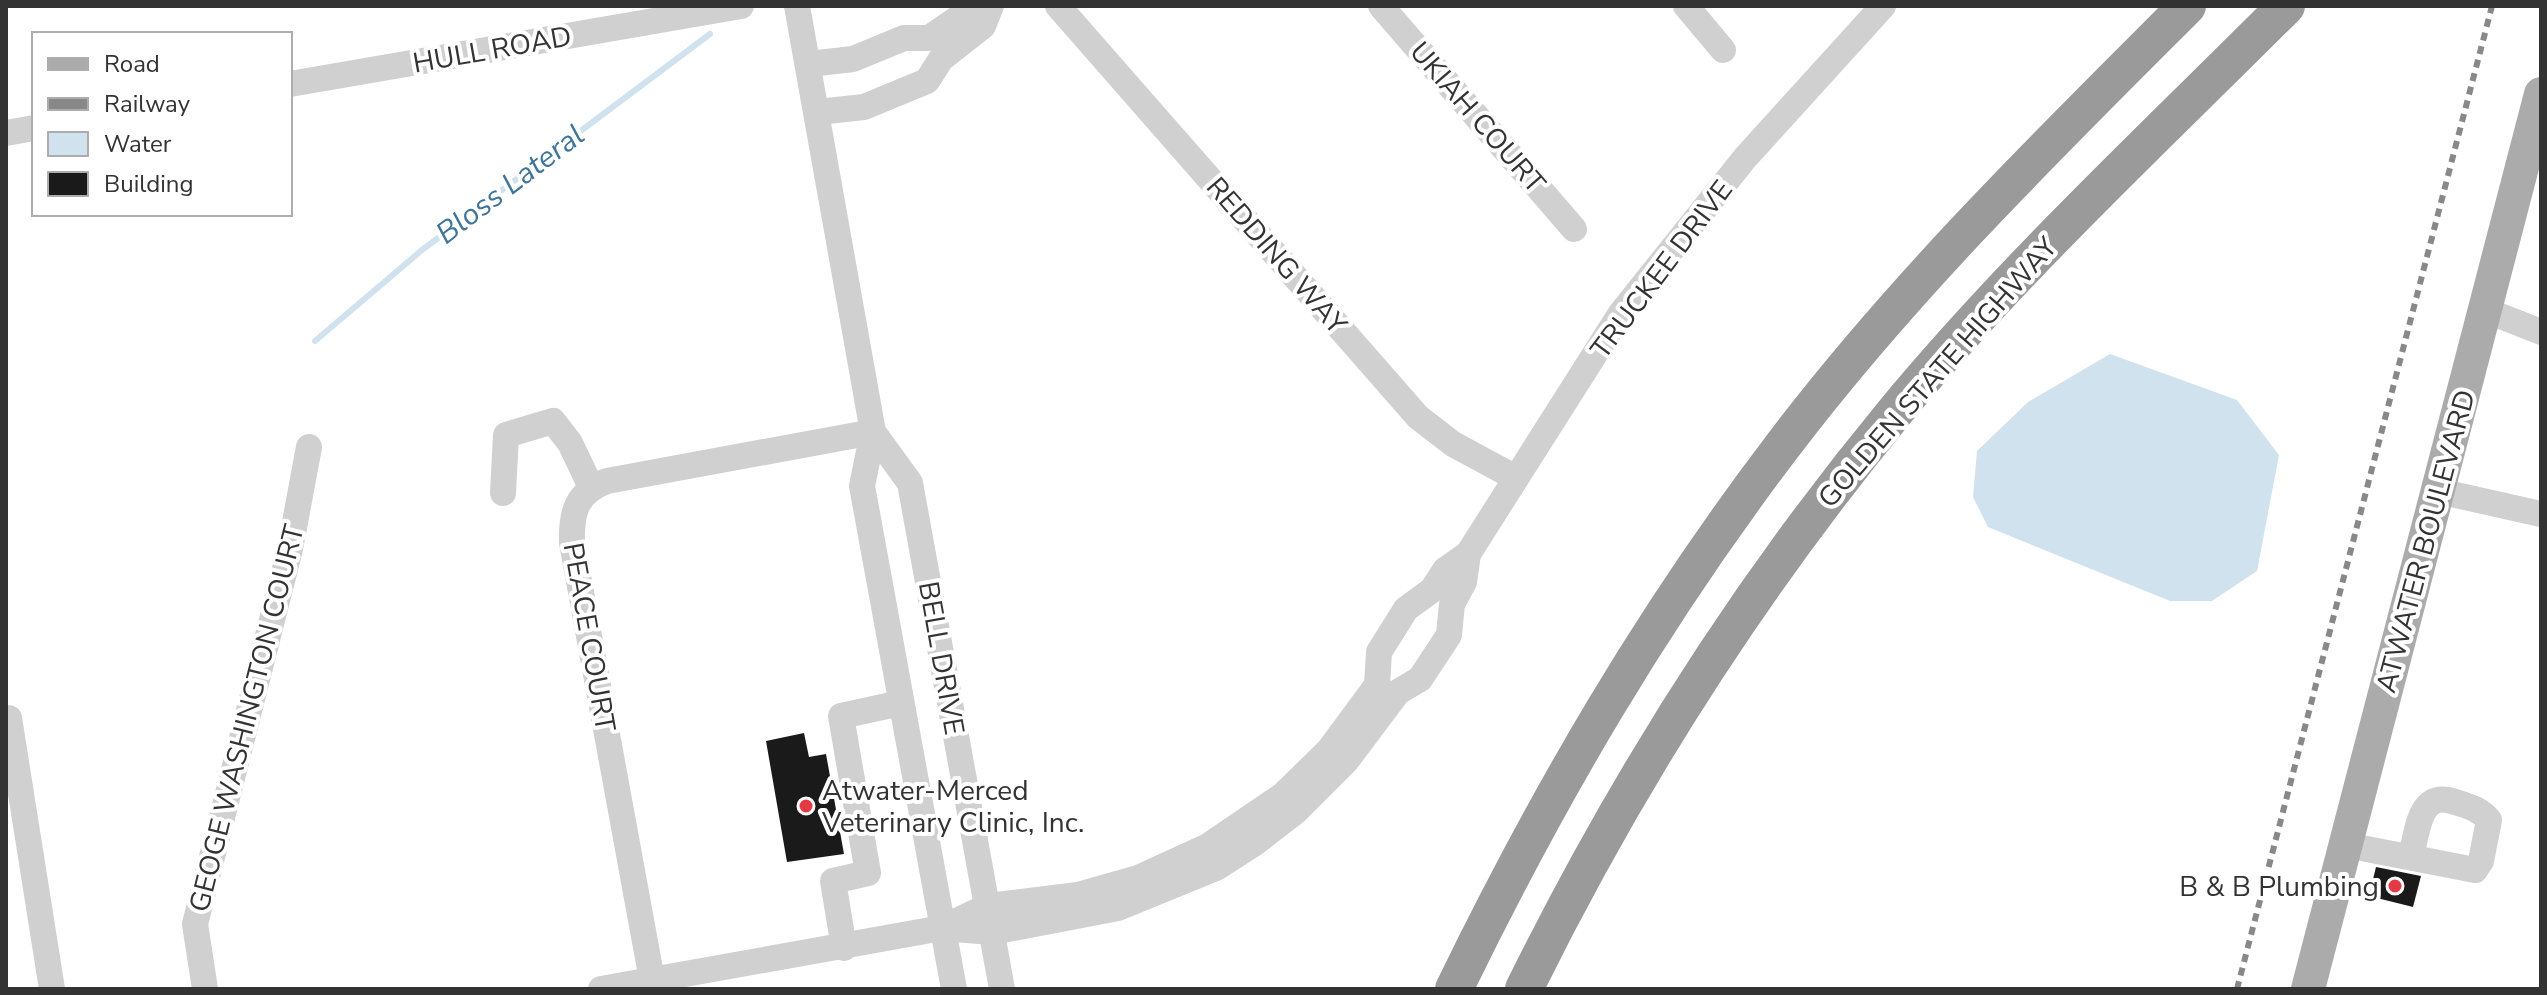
<svg xmlns="http://www.w3.org/2000/svg" width="2547" height="995" viewBox="0 0 2547 995" font-family="'Nunito Sans',sans-serif">
	<rect width="100%" height="100%" fill="#fff"/>
	<path fill="#cfe2ee" d="M2110,354L2237,400L2279,455L2257,571L2212,601H2170L1988,527L1973,497L1977,451L2028,402Z"/>
	<g fill="none" stroke-linecap="round" stroke-linejoin="round">
		<path stroke="#cfe2ee" stroke-width="6" d="M315,341L422,250L710,34"/>
	</g>
	<g fill="#1a1a1a">
		<path d="M804,733L809,757L826,754L844,854L787,862L766,741Z"/>
		<path d="M2376,867L2421,876L2413,907L2369,896Z"/>
	</g>
	<g fill="none" stroke-linecap="round" stroke-linejoin="round">
		<g stroke="#d0d0d0" stroke-width="26">
			<path d="M797,6L873,432L862,486L954,989"/>
			<path d="M1058,6L1418,417L1453,444L1516,478"/>
			<path d="M1381,6L1574,229"/>
			<path d="M1686,6L1723,50"/>
			<path d="M809,64L853,59L904,38H929L976,6"/>
			<path d="M290,84L741,6"/>
			<path d="M818,112L864,107L927,81L941,59L983,26L991,6"/>
			<path d="M6,133L34,128"/>
			<path d="M2485,310L2541,332"/>
			<path d="M873,432L910,483L1002,989"/>
			<path d="M2438,491L2541,514"/>
			<path d="M503,493L506,435L553,421L570,443L591,487"/>
			<path d="M9,718L52,989"/>
			<path d="M2346,845L2475,870L2481,861L2489,820C2480,809 2468,806 2455,802C2419,789 2418,830 2411,856"/>
			<path d="M942,928L992,932L1118,908L1216,868L1255,843L1295,812L1347,760L1398,692L1420,679L1449,635L1452,604L1464,582L1468,554L1621,313L1745,158L1883,6"/>
			<path d="M844,948L833,881L868,873L841,716L901,703"/>
			<path d="M652,980L572,543C571,513 576,492 607,481L873,432"/>
			<path d="M205,989L195,924L290,549L309,447"/>
			<path d="M601,989L942,928L988,906L1078,895L1138,878L1208,846L1283,795L1329,750L1377,685L1379,652L1406,609L1432,590L1445,570L1468,554"/>
		</g>
		<path stroke="#ababab" stroke-width="34" d="M2308,989L2541,94"/>
		<g stroke="#9a9a9a" stroke-width="38">
			<path d="M1454,989C1549,794 1652,617 1784,444C1904,286 2047,146 2187,6"/>
			<path d="M1524,989C1625,784 1748,590 1894,413C2014,268 2153,139 2286,6"/>
		</g>
		<path stroke="#888" stroke-width="6" stroke-dasharray="8 6" stroke-linecap="butt" d="M2237,989L2492,6"/>
	</g>
	<g fill="#e63946" stroke="#fff" stroke-width="3">
		<circle cx="806" cy="806" r="8"/>
		<circle cx="2395" cy="886" r="8"/>
	</g>
	<g text-anchor="middle" stroke-width="8" stroke-linejoin="round" paint-order="stroke">
		<g font-size="28" fill="#333" stroke="#fff">
			<text transform="translate(492 49) rotate(-10)" y="10">HULL ROAD</text>
			<text transform="translate(1478 117) rotate(49)" y="10">UKIAH COURT</text>
			<text transform="translate(1277 255) rotate(49)" y="10">REDDING WAY</text>
			<text transform="translate(1661 269) rotate(-53)" y="10">TRUCKEE DRIVE</text>
			<text transform="translate(1937 372) rotate(-49)" y="10">GOLDEN STATE HIGHWAY</text>
			<text transform="translate(2425 541) rotate(-75)" y="10">ATWATER BOULEVARD</text>
			<text transform="translate(590 637) rotate(80)" y="10">PEACE COURT</text>
			<text transform="translate(942 658) rotate(80)" y="10">BELL DRIVE</text>
			<text transform="translate(246 718) rotate(-76)" y="10">GEOGE WASHINGTON COURT</text>
		</g>
		<g font-size="28" fill="#333" stroke="#fff" text-anchor="start">
			<text x="822" y="800">Atwater-Merced<tspan x="822" dy="32">Veterinary Clinic, Inc.</tspan></text>
			<text x="2379" y="896" text-anchor="end">B &amp; B Plumbing</text>
		</g>
		<g font-size="30" font-style="italic" fill="#3f7597" stroke="#fff">
			<text transform="translate(510 184) rotate(-37)" y="10">Bloss Lateral</text>
		</g>
	</g>
	<rect width="2547" height="995" fill="none" stroke="#333333" stroke-width="16"/>
	<rect x="32" y="32" width="260" height="184" fill="#ffffff" stroke="#adadad" stroke-width="2"/>
	<rect x="48" y="58" width="40" height="12" fill="#ababab" stroke="#adadad" stroke-width="2"/>
	<text x="104" y="72" font-size="24" fill="#333333">Road</text>
	<rect x="48" y="98" width="40" height="12" fill="#888888" stroke="#adadad" stroke-width="2"/>
	<text x="104" y="112" font-size="24" fill="#333333">Railway</text>
	<rect x="48" y="132" width="40" height="24" fill="#cfe2ee" stroke="#adadad" stroke-width="2"/>
	<text x="104" y="152" font-size="24" fill="#333333">Water</text>
	<rect x="48" y="172" width="40" height="24" fill="#1a1a1a" stroke="#adadad" stroke-width="2"/>
	<text x="104" y="192" font-size="24" fill="#333333">Building</text>
</svg>
